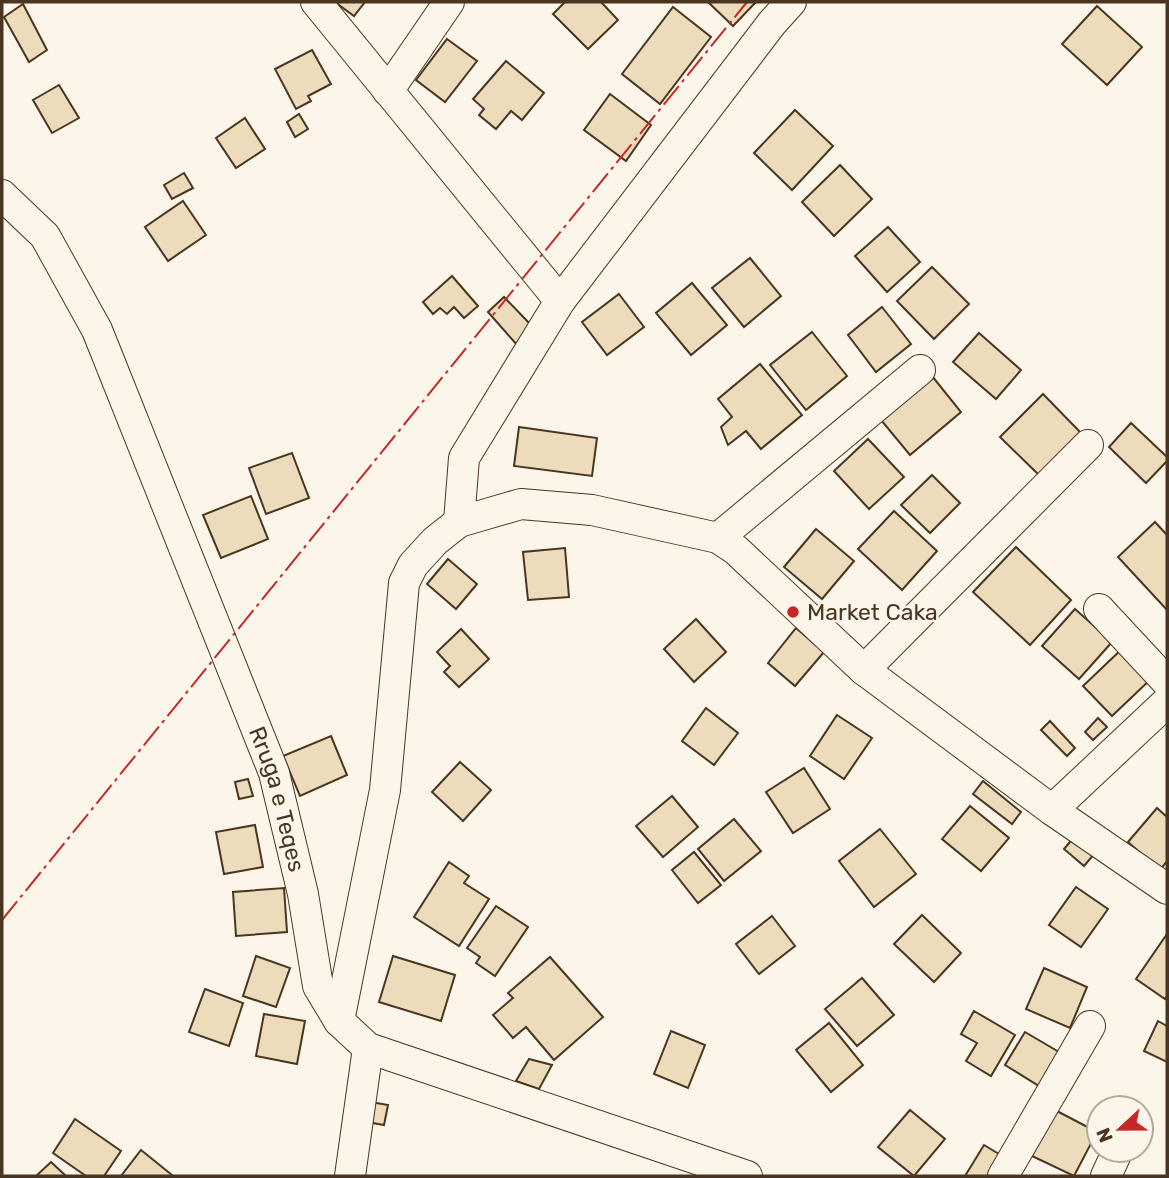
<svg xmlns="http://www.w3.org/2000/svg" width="1169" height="1178" viewBox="0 0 1169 1178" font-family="Rubik,sans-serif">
	<rect width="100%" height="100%" fill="#fbf6e9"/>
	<g fill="#ecdcbc" stroke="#4a3520" stroke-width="2">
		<path d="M335,2H365L354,16Z"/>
		<path d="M565,2H601L618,20L588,49L553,14Z"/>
		<path d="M708,2H756L733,26Z"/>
		<path d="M23,4L47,50L29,62L4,17Z"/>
		<path d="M1097,6L1142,47L1107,85L1062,44Z"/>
		<path d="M673,7L711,37L660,104L622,74Z"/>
		<path d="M447,39L477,61L445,102L416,80Z"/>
		<path d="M312,50L331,84L308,96L311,101L296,109L275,69Z"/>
		<path d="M506,61L544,93L522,120L511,111L496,129L479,115L484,109L473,99Z"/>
		<path d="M59,85L79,118L52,133L33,100Z"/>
		<path d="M610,94L651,125L626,161L584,130Z"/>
		<path d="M795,110L833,146L792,190L754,153Z"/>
		<path d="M299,114L308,129L295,137L287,122Z"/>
		<path d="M245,118L265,149L236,168L216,138Z"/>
		<path d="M840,165L872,199L834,236L802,202Z"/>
		<path d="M184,173L193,188L172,199L164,185Z"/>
		<path d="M183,201L206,235L168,261L145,227Z"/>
		<path d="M888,227L920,262L887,292L855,256Z"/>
		<path d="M750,258L781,296L744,327L712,288Z"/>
		<path d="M932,267L969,304L934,339L897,301Z"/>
		<path d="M452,276L478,306L464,318L454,307L447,314L440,308L433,314L423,302Z"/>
		<path d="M692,283L727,325L691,355L656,313Z"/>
		<path d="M619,294L644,327L607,355L582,322Z"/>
		<path d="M504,297L531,325L518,346L488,312Z"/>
		<path d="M882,307L911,344L876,372L848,335Z"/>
		<path d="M812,332L847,376L806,410L770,365Z"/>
		<path d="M979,333L1021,370L996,399L953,362Z"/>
		<path d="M760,364L802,415L761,449L746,431L728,445L721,427L732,417L718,399Z"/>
		<path d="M928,371L961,412L910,455L876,414Z"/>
		<path d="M1043,394L1082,434L1040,476L1000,437Z"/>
		<path d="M1131,423L1167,457V461L1146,483L1109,447Z"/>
		<path d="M519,427L597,438L592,476L514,466Z"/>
		<path d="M868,439L904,477L869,509L834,471Z"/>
		<path d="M292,453L309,498L266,514L249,468Z"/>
		<path d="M932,475L960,503L930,533L901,505Z"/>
		<path d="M251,496L268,539L221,558L203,515Z"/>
		<path d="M894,511L937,551L902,590L858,549Z"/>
		<path d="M1155,522L1167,535V610L1118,557Z"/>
		<path d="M816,529L854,561L822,599L784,567Z"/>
		<path d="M1016,547L1071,600L1030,645L973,592Z"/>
		<path d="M565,548L569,597L528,600L523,552Z"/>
		<path d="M448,559L477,584L456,609L427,584Z"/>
		<path d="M1075,609L1112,642L1079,679L1042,646Z"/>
		<path d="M696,619L726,652L694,682L664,649Z"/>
		<path d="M796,628L824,652L795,686L768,663Z"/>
		<path d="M461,629L489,659L459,687L444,672L450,666L437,652Z"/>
		<path d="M1124,647L1153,677L1112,716L1083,686Z"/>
		<path d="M706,708L738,733L714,765L682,741Z"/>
		<path d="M837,715L872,738L844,779L810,756Z"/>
		<path d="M1098,718L1107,727L1093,740L1085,732Z"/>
		<path d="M1050,721L1075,748L1067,756L1041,730Z"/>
		<path d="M331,736L347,775L300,796L283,756Z"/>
		<path d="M460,762L491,790L463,821L432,792Z"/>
		<path d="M804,768L830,809L793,833L766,792Z"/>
		<path d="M248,779L253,796L239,799L235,782Z"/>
		<path d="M983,781L1021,812L1012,824L973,794Z"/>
		<path d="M672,796L698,827L663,857L636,826Z"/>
		<path d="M970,806L1009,838L981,871L942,839Z"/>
		<path d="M1157,808L1167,817V861L1160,870L1128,842Z"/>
		<path d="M734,819L761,851L724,881L698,849Z"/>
		<path d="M255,825L263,867L224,874L216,832Z"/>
		<path d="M880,829L916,874L874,907L839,861Z"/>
		<path d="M1075,836L1095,853L1084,866L1064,849Z"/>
		<path d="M694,852L721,885L698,903L672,870Z"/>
		<path d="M449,862L469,876L464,883L489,899L459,946L414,917Z"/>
		<path d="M1076,887L1108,909L1081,947L1049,925Z"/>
		<path d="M284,888L287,932L236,936L233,892Z"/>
		<path d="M496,906L528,927L495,976L476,963L480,957L467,948Z"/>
		<path d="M922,915L961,953L934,982L894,944Z"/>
		<path d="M772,916L795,946L759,974L736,944Z"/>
		<path d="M1167,934V996L1165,999L1136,979Z"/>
		<path d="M256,956L290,968L276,1007L243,996Z"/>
		<path d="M393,956L455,975L441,1021L379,1002Z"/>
		<path d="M550,957L603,1017L554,1060L526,1027L513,1038L493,1015L513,998L508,993Z"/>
		<path d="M1044,968L1087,987L1070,1028L1026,1009Z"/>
		<path d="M862,978L894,1015L857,1046L825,1009Z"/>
		<path d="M205,989L243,1003L229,1046L189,1032Z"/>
		<path d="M974,1011L1015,1035L991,1076L966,1061L977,1043L961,1034Z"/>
		<path d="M264,1014L305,1021L297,1064L256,1056Z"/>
		<path d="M1158,1021L1167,1026V1062L1144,1051Z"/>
		<path d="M829,1023L863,1065L831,1092L796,1050Z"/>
		<path d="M671,1031L705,1045L688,1088L654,1074Z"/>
		<path d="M1025,1032L1059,1052L1039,1086L1005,1065Z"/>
		<path d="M529,1059L552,1065L539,1089L516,1081Z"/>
		<path d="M371,1102L388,1105L384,1125L367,1122Z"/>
		<path d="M910,1110L945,1139L914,1176L878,1147Z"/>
		<path d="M1055,1110L1097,1132L1074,1176L1032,1156Z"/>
		<path d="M75,1119L121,1151L104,1176H86L53,1153Z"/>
		<path d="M984,1145L1004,1157L993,1176H965Z"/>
		<path d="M141,1150L172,1175L171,1176H121Z"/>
		<path d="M51,1162L66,1176H36Z"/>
	</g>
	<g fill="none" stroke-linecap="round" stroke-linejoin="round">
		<g stroke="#4a3520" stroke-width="32">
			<g id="minor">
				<path d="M316,2L560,301"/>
				<path d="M388,91L449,2"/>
				<path id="s1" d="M2,195L45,236L97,330L274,773L303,894L318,986L339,1021L368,1048L747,1176"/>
				<path d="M459,522L464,458L560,301L772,23L791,2"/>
				<path d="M718,538L920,370"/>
				<path d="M1099,609L1167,682"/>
				<path d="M864,670L1088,445"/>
				<path d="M1052,810L1167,702"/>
				<path d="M339,1021L385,790L404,583L413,565L435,541L459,522L521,504L592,510L718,538L736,550L864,670L1052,810L1167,889"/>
				<path d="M350,1176L368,1048"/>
				<path d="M1003,1176L1090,1026"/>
				<path d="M1106,1176L1118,1150"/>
			</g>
		</g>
		<use href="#minor" stroke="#fbf6e9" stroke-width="30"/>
		<path stroke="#c62828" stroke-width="2" stroke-dasharray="24 5 3.5 5" stroke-linecap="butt" d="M2,920L747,2"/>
	</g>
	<circle fill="#c62828" stroke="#fbf6e9" stroke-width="2.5" cx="793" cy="612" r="7"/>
	<g text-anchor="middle" stroke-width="5" stroke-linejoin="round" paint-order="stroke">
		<g font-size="23" fill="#4a3520" stroke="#fbf6e9" text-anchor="start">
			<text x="807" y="620">Market Caka</text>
		</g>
		<g font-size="23" fill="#4a3520" stroke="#fbf6e9">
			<text dy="8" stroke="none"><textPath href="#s1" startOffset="670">Rruga e Teqes</textPath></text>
		</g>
	</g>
	<rect width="1169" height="1178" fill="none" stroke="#4a3520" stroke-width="7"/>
	<g transform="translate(1120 1129) rotate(248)"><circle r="33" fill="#fbf6e9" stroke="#b4a999" stroke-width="2"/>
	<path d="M0-5L12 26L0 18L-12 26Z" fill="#c62828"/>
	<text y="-10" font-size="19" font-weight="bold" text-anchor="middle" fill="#4a3520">N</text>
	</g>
</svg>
